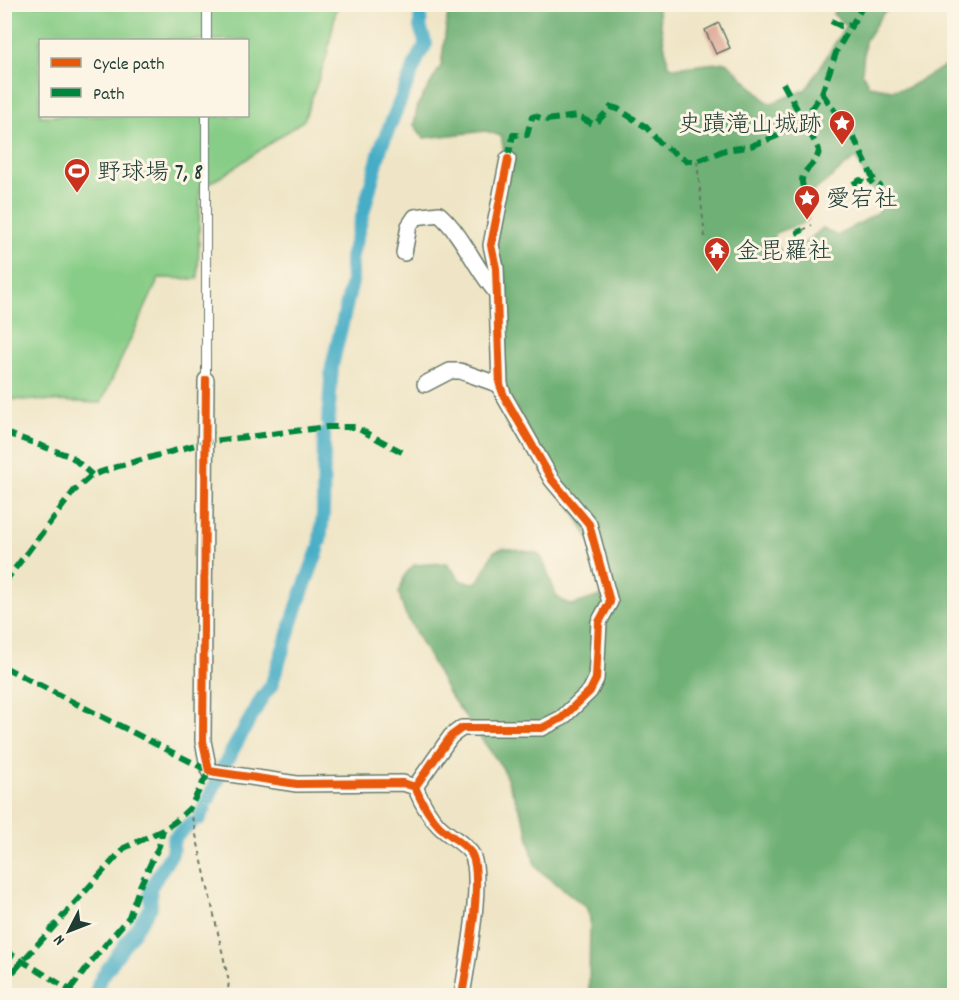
<svg xmlns="http://www.w3.org/2000/svg" width="959" height="1000" viewBox="0 0 959 1000" font-family="Dekko,'Klee One',sans-serif">
	<rect width="100%" height="100%" fill="#fcf5e5"/>
	<filter id="ink" filterUnits="userSpaceOnUse"><feTurbulence type="fractalNoise" baseFrequency=".0167" numOctaves="2"/><feDisplacementMap in="SourceGraphic" scale="12" xChannelSelector="R" yChannelSelector="G"/><feConvolveMatrix kernelMatrix="1 2 1 2 8 2 1 2 1" color-interpolation-filters="sRGB"/></filter>
	<filter id="wash" filterUnits="userSpaceOnUse"><feTurbulence type="fractalNoise" baseFrequency=".008" numOctaves="4" result="noise"/><feDisplacementMap in="SourceGraphic" scale="24" xChannelSelector="R" yChannelSelector="G"/><feGaussianBlur stdDeviation="1.35" result="paint"/><feColorMatrix in="noise" values="0 0 0 0 0 0 0 0 0 0 0 0 0 0 0 0 0 1.4 0 .05"/><feComposite in="paint" operator="in"/></filter>
	<g filter="url(#wash)">
		<rect width="100%" height="100%" fill="#efe5c6"/>
		<path fill="#88cd87" stroke="#54855e" stroke-width="1.5" fill-rule="evenodd" d="M5,5H337L327,55L304,120L222,176L200,188L198,279L159,278L101,403L5,399ZM40,40H248V116H40Z"/>
		<path fill="#6eb074" stroke="#467654" stroke-width="1.5" fill-rule="evenodd" d="M449,5H657L668,64L674,68L725,62L729,64L767,102L772,103L805,90L810,84L846,25L833,14L838,5H897L883,13L865,41L862,72L869,86L892,90L907,88L954,61V995H589L590,918L586,907L539,870L534,862L526,825L502,767L449,694L404,611L399,593L405,575L414,565L447,563L461,581L475,583L481,577L494,551L503,548L537,553L542,558L556,595L562,601L572,605L607,594L603,564L506,390L496,246L505,155L501,136L486,131L424,138L414,125L418,104L441,66ZM854,159L857,160L880,206L878,213L837,236L823,228L794,252L789,253L781,252L773,240L776,233C787,227 798,228 808,220V217L799,206V203Z"/>
		<g fill="none" stroke-linecap="round" stroke-linejoin="round">
			<g stroke="#47adc6" stroke-width="14">
				<path d="M328,422L332,366L352,282L351,258L381,147L419,55L426,44L420,27L421,4"/>
				<path d="M320,541L323,514L324,434"/>
				<path d="M223,767L263,696L271,686L301,595L318,550"/>
				<path d="M199,819L218,778"/>
				<path d="M102,977L151,907L150,888L172,853L174,838L191,823"/>
				<path d="M95,996L99,982"/>
			</g>
		</g>
		<g id="blocks">
			<path fill="#dda896" d="M719,23L730,48L716,54L705,30Z"/>
		</g>
	</g>
	<g filter="url(#ink)">
		<use href="#blocks" fill-opacity="0" stroke="#687867" stroke-width="1.5"/>
		<g fill="none" stroke-linecap="round" stroke-linejoin="round">
			<g stroke="#687867" stroke-width="10">
				<g id="service">
					<path d="M207,40V4"/>
					<path d="M206,380V116"/>
				</g>
			</g>
			<g stroke="#687867" stroke-width="18">
				<g id="minor">
					<path d="M404,253L409,226L415,217L439,214C463,235 475,268 496,292"/>
					<path d="M206,380L203,741L209,771L297,784L403,783L415,787C421,801 428,815 439,826C449,836 463,842 471,853C485,875 466,968 462,996"/>
					<path d="M425,384L450,371H460L500,385"/>
					<path d="M415,787L451,736L462,728H542L562,718L590,691L596,679L599,622L610,602L589,524L552,480L504,396L500,385L496,268L491,245L508,159"/>
				</g>
			</g>
			<g stroke="#687867" stroke-width="2" stroke-dasharray="4.5 4.5" stroke-linecap="butt">
				<path d="M697,161L705,238"/>
				<path d="M803,230L812,225"/>
				<path d="M190,808L229,982L227,996"/>
			</g>
			<use href="#service" stroke="#fff" stroke-width="8"/>
			<use href="#minor" stroke="#fff" stroke-width="15"/>
			<g stroke="#00873e" stroke-width="6" stroke-dasharray="12 6" stroke-linecap="butt">
				<path d="M831,21L841,26L850,25"/>
				<path d="M783,83L819,150C818,166 795,171 804,189"/>
				<path d="M822,93L855,140L874,180L881,187"/>
				<path d="M508,159L513,135H527L532,117L535,116L547,120L577,116L593,124L597,122L611,107L618,109L646,127L662,145L687,161H697L725,150L748,147L777,136L805,116L814,105L822,93L837,50L864,4"/>
				<path d="M853,184L860,180L866,184L874,180"/>
				<path d="M796,233L803,230"/>
				<path d="M4,435L9,434L72,457L92,475"/>
				<path d="M4,583L74,491L92,475L119,466L206,442L327,427H355L402,452"/>
				<path d="M4,667L209,771L190,808L176,821L163,830L124,848L4,982"/>
				<path d="M4,950L70,990L72,996"/>
				<path d="M70,990L94,958L129,917L140,886L159,846L163,830"/>
			</g>
			<g stroke="#fcf5e5" stroke-width="11">
				<g id="cycleway">
					<path d="M206,380L203,741L209,771L297,784L403,783L415,787C421,801 428,815 439,826C449,836 463,842 471,853C485,875 466,968 462,996"/>
					<path d="M415,787L451,736L462,728H542L562,718L590,691L596,679L599,622L610,602L589,524L552,480L504,396L500,385L496,268L491,245L508,159"/>
				</g>
			</g>
			<use href="#cycleway" stroke="#e8590c" stroke-width="8"/>
		</g>
	</g>
	<defs>
		<g id="sight-pin" transform="scale(1.35)"><path d="M0 17L-7.5 6A9.5 9.5 0 1 1 7.5 6Z" fill="#c8321e" stroke="#fcf5e5"/><path d="M0-6L1.8-2.2L6-1.7L2.9 1.2L3.7 5.4L0 3.3L-3.7 5.4L-2.9 1.2L-6-1.7L-1.8-2.2Z" fill="#fff"/></g>
		<g id="stadium-pin" transform="scale(1.35)"><path d="M0 17L-7.5 6A9.5 9.5 0 1 1 7.5 6Z" fill="#c8321e" stroke="#fcf5e5"/><path d="M0-5a6.5 5 0 1 0 0 10a6.5 5 0 1 0 0-10ZM-3.5-1.8h7v3.6h-7Z" fill="#fff"/></g>
		<g id="temple-pin" transform="scale(1.35)"><path d="M0 17L-7.5 6A9.5 9.5 0 1 1 7.5 6Z" fill="#c8321e" stroke="#fcf5e5"/><path d="M0-6L5-2H3V0L6.5 2.5H4V6H1.5V3h-3V6H-4V2.5H-6.5L-3 0V-2H-5Z" fill="#fff"/></g>
	</defs>
	<g fill-rule="evenodd">
		<use href="#sight-pin" x="842" y="123"/>
		<use href="#stadium-pin" x="77" y="171"/>
		<use href="#sight-pin" x="807" y="198"/>
		<use href="#temple-pin" x="717" y="250"/>
	</g>
	<g text-anchor="middle" stroke-width="6" stroke-linejoin="round" paint-order="stroke">
		<g font-size="24" fill="#1f3d34" stroke="#fcf5e5" text-anchor="start">
			<text x="822" y="131" text-anchor="end">史蹟滝山城跡</text>
			<text x="97" y="179">野球場 7, 8</text>
			<text x="826" y="206">愛宕社</text>
			<text x="736" y="258">金毘羅社</text>
		</g>
	</g>
	<rect width="959" height="1000" fill="none" stroke="#fcf5e5" stroke-width="24"/>
	<rect x="39" y="39" width="210" height="78" fill="#fcf5e5" stroke="#a4ab9e" stroke-width="1.5"/>
	<rect x="51" y="58" width="30" height="9" fill="#e8590c" stroke="#a4ab9e" stroke-width="1.5"/>
	<text x="93" y="69" font-size="18" fill="#1f3d34">Cycle path</text>
	<rect x="51" y="88" width="30" height="9" fill="#00873e" stroke="#a4ab9e" stroke-width="1.5"/>
	<text x="93" y="99" font-size="18" fill="#1f3d34">Path</text>
	<g transform="translate(69 931) rotate(228)" stroke="#fcf5e5" stroke-width="4.5" paint-order="stroke">
	<path d="M0-4.5L10 22L0 15L-10 22Z" fill="#1f3d34"/>
	<text y="-9" font-size="16" font-weight="bold" text-anchor="middle" fill="#1f3d34">N</text>
	</g>
</svg>
